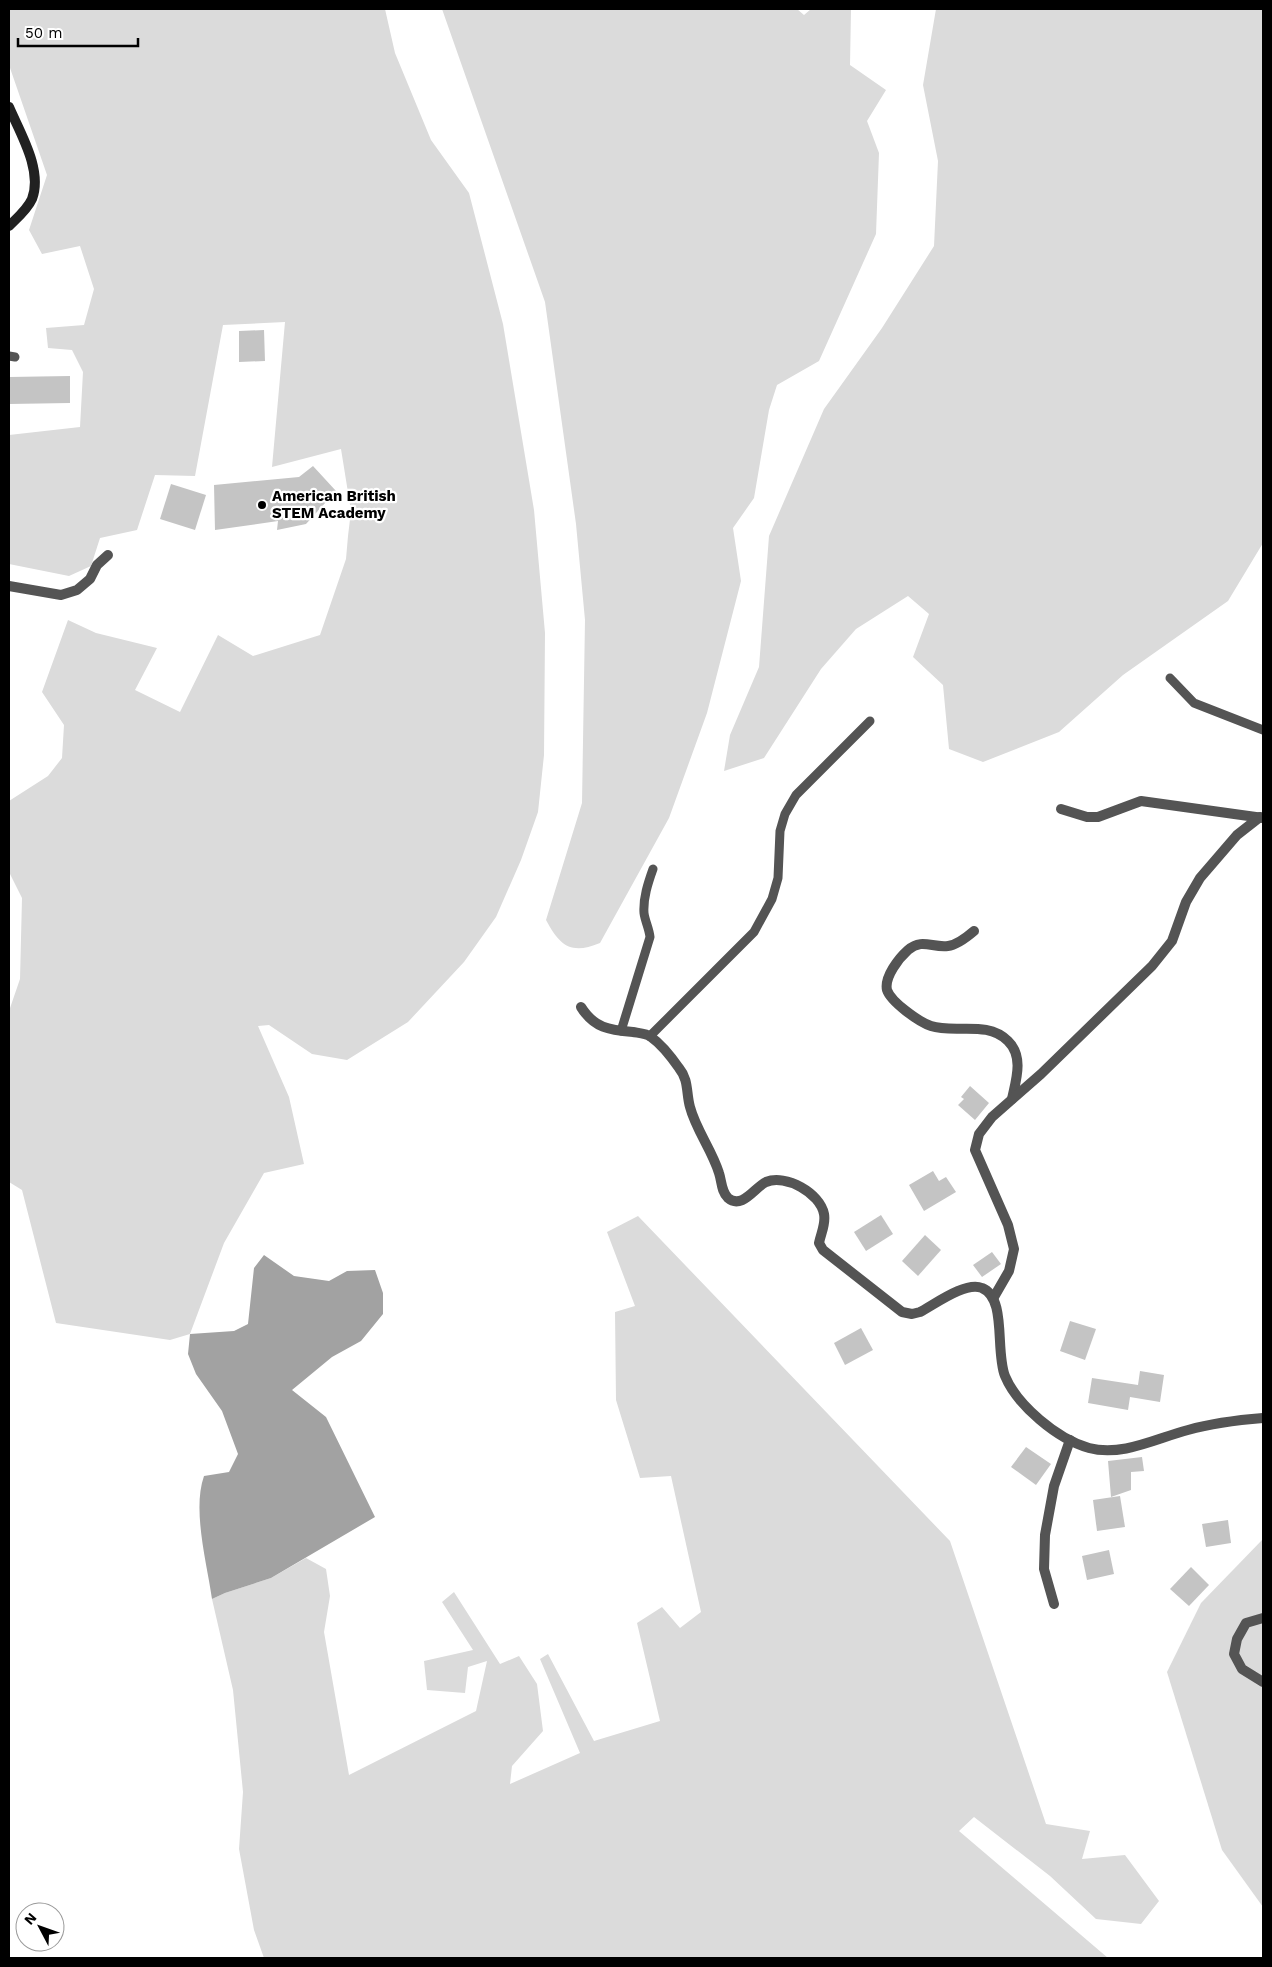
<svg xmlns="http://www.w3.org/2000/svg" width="1272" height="1967" viewBox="0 0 1272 1967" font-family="'Work Sans',sans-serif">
	<rect width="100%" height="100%" fill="#fff"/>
	<g fill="#dbdbdb">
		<path d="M9,9H385L395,53L431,140L469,193L503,324L534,510L545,633L544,755L538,812L521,860L496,917L464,962L408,1022L347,1060L312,1054L269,1025L258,1026L289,1097L304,1164L264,1173L224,1243L190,1334L170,1340L56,1323L22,1190L9,1182V1011L20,979L22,898L9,872V801L48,776L62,758L64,725L42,692L68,620L96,633L157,648L135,690L180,712L218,635L253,656L320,635L346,559L348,536L351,511L341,449L272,467L285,322L223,325L195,476L155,475L137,530L100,538L91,566L69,576L9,564V435L80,427L83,372L72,350L48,348L46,328L84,325L94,289L80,246L42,254L29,230L47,175L9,65Z"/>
		<path d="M442,9H797L804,15L811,9H851L850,65L886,90L867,121L879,153L876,234L819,361L777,385L769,410L754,498L733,528L741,581L707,713L669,818L600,943C571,955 560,946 546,920L582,803L585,620L576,524L545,302Z"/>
		<path d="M936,9H1263V543L1228,601L1123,675L1059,732L983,762L949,749L943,685L913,657L929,614L908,596L856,629L821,669L764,758L724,771L730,735L759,667L769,536L824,409L882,328L934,246L938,161L923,85Z"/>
		<path d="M638,1216L950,1541L1046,1824L1090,1831L1082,1859L1125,1855L1159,1901L1141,1924L1096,1919L1050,1876L974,1817L959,1831L1108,1958H264L254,1930L239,1849L243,1792L233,1690L212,1599L225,1593L271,1578L306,1558L326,1569L330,1596L324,1632L349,1775L476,1711L487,1661L468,1667L465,1693L427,1690L424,1661L473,1650L442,1602L454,1592L500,1664L519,1656L537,1684L543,1731L512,1766L510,1784L580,1753L540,1659L548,1654L594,1741L660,1721L637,1623L662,1607L680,1628L701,1612L671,1476L640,1478L616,1400L615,1312L635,1306L607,1232Z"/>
		<path d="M1263,1539V1907L1222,1850L1167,1672L1201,1603Z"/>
	</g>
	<path fill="#a2a2a2" d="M264,1255L294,1276L329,1281L347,1271L375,1270L383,1293V1314L361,1341L332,1357L292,1390L326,1417L375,1517L271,1578L225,1593L212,1599C207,1563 192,1510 204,1476L229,1472L238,1454L222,1411L196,1374L188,1354L190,1334L234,1331L248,1324L254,1268Z"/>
	<g fill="#c4c4c4">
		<path d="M264,330L265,361L239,362V331Z"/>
		<path d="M70,376V403L9,404V377Z"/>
		<path d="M313,466L336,491L306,524L277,530L278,521L215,530L214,485L299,477Z"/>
		<path d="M171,484L206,495L195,530L160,519Z"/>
		<path d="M970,1086L989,1103L975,1120L958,1105L964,1099L961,1097Z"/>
		<path d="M933,1171L939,1181L946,1177L956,1192L924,1211L909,1185Z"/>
		<path d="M881,1215L893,1234L866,1251L854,1232Z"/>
		<path d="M925,1235L941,1250L918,1276L902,1261Z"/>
		<path d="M992,1252L1001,1264L982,1277L973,1265Z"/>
		<path d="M1070,1321L1096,1329L1085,1360L1060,1351Z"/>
		<path d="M861,1328L873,1350L845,1365L834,1343Z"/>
		<path d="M1140,1371L1164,1375L1160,1402L1130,1397L1128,1410L1088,1403L1092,1378L1138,1385Z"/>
		<path d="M1026,1447L1051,1464L1036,1485L1011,1467Z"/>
		<path d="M1142,1457L1144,1471L1131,1472V1490L1111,1497L1108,1461Z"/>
		<path d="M1120,1496L1125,1527L1097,1531L1093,1500Z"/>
		<path d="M1228,1520L1231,1543L1206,1547L1202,1524Z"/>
		<path d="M1109,1550L1114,1574L1087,1580L1082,1556Z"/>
		<path d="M1191,1567L1209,1585L1189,1606L1170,1589Z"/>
	</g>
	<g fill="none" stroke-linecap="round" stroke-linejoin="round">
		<g stroke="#545454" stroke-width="9">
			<path d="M9,356L15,357"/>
			<path d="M1170,678L1194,703L1263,730"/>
			<path d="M621,1031L650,937C649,928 645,921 644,913C643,898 648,883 653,869"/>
			<path d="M650,1036L754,932L772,899L778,878L780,831L785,814L796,795L870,721"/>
		</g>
		<g stroke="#545454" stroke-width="10">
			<path d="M9,586L61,595L77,590L90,579L97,565L108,555"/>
			<path d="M1061,809L1087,817H1098L1141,801L1263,818"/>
			<path d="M974,931C967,937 957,945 948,946C932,948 922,938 908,950C899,958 884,977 887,990C891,1002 919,1022 931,1026C955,1034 987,1020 1008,1041C1024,1057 1016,1080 1012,1099"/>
			<path d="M581,1007C594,1028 609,1030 633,1032C638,1033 646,1033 651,1037C661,1044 672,1058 679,1068C689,1080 686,1093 690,1107C696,1130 712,1150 719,1173C722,1182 721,1191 728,1198C742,1210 755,1187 766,1182C786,1174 820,1193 824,1214C826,1224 821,1233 819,1243L823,1250L902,1312L912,1314L920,1312C935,1304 966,1281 982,1288C1007,1298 995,1351 1005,1376C1017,1405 1057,1439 1089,1448C1122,1457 1157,1438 1188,1430C1213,1423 1238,1420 1263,1418"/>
			<path d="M994,1297L1009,1271L1014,1249L1008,1225L975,1150L979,1134L992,1117L1041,1074L1152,966L1172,941L1186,902L1200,878L1237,835L1260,817"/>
			<path d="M1054,1604L1044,1569L1045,1535L1054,1486L1070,1440"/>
			<path d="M1263,1618L1246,1623L1237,1639L1234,1654L1242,1669L1263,1682"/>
		</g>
		<path stroke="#212121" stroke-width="10" d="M9,107C20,133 43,170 32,199C27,210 17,218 9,226"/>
	</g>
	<circle fill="#000" stroke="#fff" stroke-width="2" cx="262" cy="505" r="5"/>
	<g text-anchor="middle" stroke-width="4.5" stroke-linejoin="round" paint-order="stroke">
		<g font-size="15" font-weight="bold" fill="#000" stroke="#fff" text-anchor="start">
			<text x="272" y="501">American British<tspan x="272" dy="17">STEM Academy</tspan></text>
		</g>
	</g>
	<rect width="1272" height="1967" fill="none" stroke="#000000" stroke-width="20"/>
	<g transform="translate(40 1927) rotate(311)"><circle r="24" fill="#ffffff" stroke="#999999"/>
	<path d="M0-4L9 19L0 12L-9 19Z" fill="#000000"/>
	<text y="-8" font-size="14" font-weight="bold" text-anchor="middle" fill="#000000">N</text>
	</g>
	<path d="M18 38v8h120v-8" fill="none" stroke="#000000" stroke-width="2.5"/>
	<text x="25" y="38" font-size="15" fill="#000000" stroke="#ffffff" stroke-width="4" paint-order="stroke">50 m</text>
</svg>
